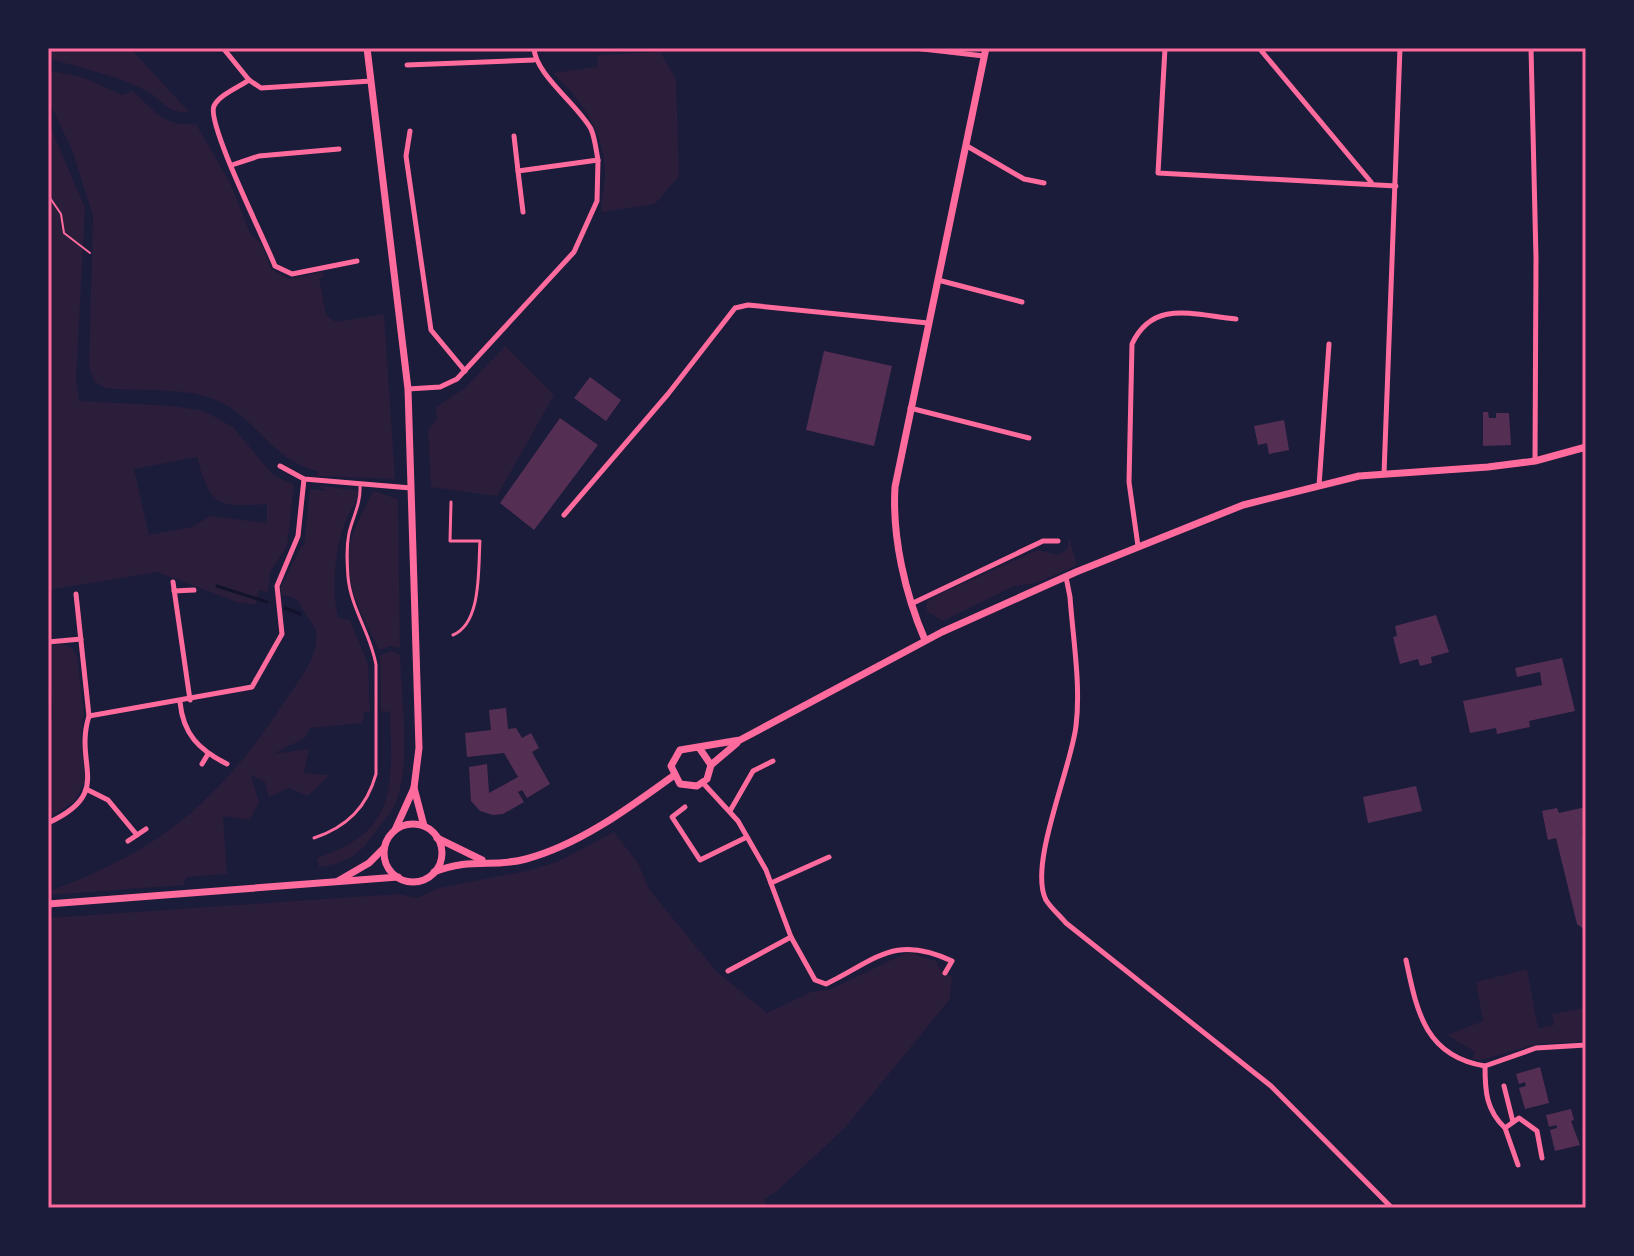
<svg xmlns="http://www.w3.org/2000/svg" width="1634" height="1256" viewBox="0 0 1634 1256" font-family="'Golos Text',sans-serif">
	<rect width="100%" height="100%" fill="#1b1b3a"/>
	<g fill="#2a1e3b" fill-rule="evenodd">
		<path d="M48,48H130L189,112C168,115 161,98 145,90C115,75 80,68 48,58Z"/>
		<path d="M660,52L676,79L679,176L655,204L602,212C600,204 605,188 605,176C606,135 582,100 553,73L597,67L598,55Z"/>
		<path d="M48,70L85,78L122,95L132,91C157,111 160,126 196,124L231,185L250,233L262,245L271,269L289,279L323,272L324,277L319,278L326,315L336,322L384,314L395,479L317,476L318,471C275,462 259,423 223,403C189,386 142,392 105,388L95,382L89,367L93,216L72,150L48,99Z"/>
		<path d="M48,121L85,208L76,380L79,401L174,406L204,411L233,427L273,475L294,485L287,546L270,572L268,592L259,590L256,605L237,602L157,572L48,590ZM197,457C210,506 217,508 267,504V523L210,516L192,527L149,535L134,469Z"/>
		<path d="M505,346L554,395L497,496L431,487L428,430L437,418L436,407L465,388Z"/>
		<path d="M316,485L359,491C357,503 351,509 346,520C336,543 330,595 339,618L350,620L368,664L370,712H364L363,723L310,728L305,738L273,754L309,749L304,773L329,775L308,796L289,788L269,797L265,782L251,775L259,802L250,820L223,816L227,874L186,877L184,885L48,895V892C161,850 219,801 285,701C299,679 319,658 316,630L296,599L281,594V587L302,545L304,546L310,489L327,491Z"/>
		<path d="M373,491L398,499L400,648L391,646L379,650C361,612 338,575 354,531C359,518 367,505 373,491Z"/>
		<path d="M1069,538L1077,565L1037,583L1014,586L943,621L927,611L926,603L933,597L1038,550L1058,555L1067,549Z"/>
		<path d="M63,644L72,648L77,656L84,713L81,735L85,779L75,801L48,819V731L53,716L48,646Z"/>
		<path d="M392,651L400,655C401,696 412,766 395,804C390,815 381,824 374,834C357,857 346,863 319,867L317,858C399,831 392,786 390,712L381,711L380,655Z"/>
		<path d="M614,832L638,863L649,889L716,971L767,1013L811,992L829,990L908,952L936,961L941,971L952,976L950,999L844,1129L776,1192L764,1199L768,1208H48V918L398,894L417,898L439,888L531,870L559,861Z"/>
		<path d="M1527,969L1538,1028L1554,1025L1552,1014L1586,1008V1041L1537,1044L1481,1060L1472,1059L1475,1052L1447,1035L1483,1021L1476,982Z"/>
	</g>
	<g fill="none" stroke-linecap="round" stroke-linejoin="round">
		<g stroke="#12122b" stroke-width="3">
			<path d="M217,586L267,602"/>
			<path d="M285,608L300,614"/>
		</g>
	</g>
	<g fill="#542f53">
		<path d="M824,351L892,366L874,446L806,430Z"/>
		<path d="M590,377L621,400L606,421L574,398Z"/>
		<path d="M1483,412H1488L1489,418H1496V413H1509L1511,445L1483,446Z"/>
		<path d="M560,418L598,445L534,530L500,503Z"/>
		<path d="M1284,420L1289,450L1269,454L1267,443L1258,445L1254,426Z"/>
		<path d="M1436,615L1449,652L1431,657L1432,663L1420,666L1418,659L1400,664L1393,637L1397,636L1395,626Z"/>
		<path d="M1562,658L1575,711L1529,721L1530,727L1497,734L1496,728L1470,733L1463,701L1542,685L1540,672L1517,677L1515,668Z"/>
		<path d="M506,708L508,729L516,728L522,738L531,733L539,748L532,752L550,784L527,798L522,790L518,792L524,802L503,814L493,815L480,811L471,801L469,767L487,764L489,793L518,777L504,753L467,757L465,733L491,730L489,710Z"/>
		<path d="M1416,786L1422,811L1368,823L1363,797Z"/>
		<path d="M1586,807V830L1582,831L1586,849V931L1577,924L1556,838L1548,840L1542,811L1557,808L1559,813Z"/>
		<path d="M1540,1067L1549,1103L1525,1109L1519,1088L1526,1086L1525,1082L1519,1084L1516,1074Z"/>
		<path d="M1571,1109L1574,1120L1571,1121L1580,1145L1555,1151L1550,1130L1557,1128L1556,1125L1549,1127L1546,1115Z"/>
	</g>
	<g fill="none" stroke-linecap="round" stroke-linejoin="round">
		<path stroke="#ff6b9d" stroke-width="2" d="M48,195L61,214L64,233L90,253"/>
		<g stroke="#ff6b9d" stroke-width="3">
			<path d="M451,502L450,541H480C478,568 482,623 453,635"/>
			<path d="M314,838C347,827 367,807 376,774V665C371,634 351,609 348,577C347,562 346,548 349,533C353,516 361,504 360,485"/>
		</g>
		<g stroke="#ff6b9d" stroke-width="5">
			<path d="M223,48L249,80L261,88L371,81"/>
			<path d="M914,48L984,56"/>
			<path d="M1165,48L1158,173L1396,186"/>
			<path d="M1259,48L1371,182"/>
			<path d="M1531,48L1536,258L1535,461"/>
			<path d="M407,65L534,60"/>
			<path d="M249,80C239,87 219,95 214,106C206,123 265,240 275,266L292,274L357,261"/>
			<path d="M410,131L406,156L431,330L465,371"/>
			<path d="M514,136L518,171"/>
			<path d="M967,146L1024,179L1044,183"/>
			<path d="M232,165L259,156L339,149"/>
			<path d="M523,212L518,171L598,160C596,150 595,138 591,129C577,104 535,74 534,48"/>
			<path d="M938,280L1022,302"/>
			<path d="M408,389L440,387L457,379L574,252L597,201L598,160"/>
			<path d="M910,408L1029,438"/>
			<path d="M280,466L304,479L411,488"/>
			<path d="M1384,474L1400,48"/>
			<path d="M1319,486L1329,344"/>
			<path d="M564,515L668,394L735,308L748,305L928,323"/>
			<path d="M1138,546L1129,482L1132,344C1153,299 1194,315 1236,319"/>
			<path d="M1066,577L1070,597C1073,639 1081,685 1076,726C1071,769 1028,865 1046,900C1051,908 1060,916 1066,923L1271,1086L1392,1208"/>
			<path d="M173,582L190,700"/>
			<path d="M174,591L194,590"/>
			<path d="M76,594L89,716L252,687L282,634L277,586L298,536L304,479"/>
			<path d="M911,604L1043,541H1058"/>
			<path d="M48,642L81,639"/>
			<path d="M180,702C183,734 199,750 227,764"/>
			<path d="M48,711V725"/>
			<path d="M202,764L208,754"/>
			<path d="M703,783L738,821L766,870L791,937L815,980L826,984C877,959 895,934 952,961L945,973"/>
			<path d="M88,790L108,800L137,835L146,829"/>
			<path d="M685,807L672,817L700,860L747,837"/>
			<path d="M730,811L753,771L773,761"/>
			<path d="M48,823C115,792 73,766 89,716"/>
			<path d="M128,841L137,835"/>
			<path d="M771,883L829,857"/>
			<path d="M1406,960C1417,1012 1425,1056 1485,1066"/>
			<path d="M728,971L791,937"/>
			<path d="M1504,1086L1513,1122"/>
			<path d="M1505,1128L1518,1165"/>
			<path d="M1542,1158L1537,1131L1519,1118L1505,1128C1486,1110 1485,1091 1485,1066L1536,1048L1586,1045"/>
		</g>
		<path stroke="#ff6b9d" stroke-width="7" d="M925,640C905,594 892,537 895,487L986,48"/>
		<g stroke="#ff6b9d" stroke-width="7">
			<path d="M367,48L408,389L419,748L414,788L395,830"/>
			<path d="M700,749L711,765L707,779L697,786L680,784L671,766L680,750L740,740L942,632L1076,572L1243,505L1359,476L1488,467L1535,461L1586,447"/>
			<path d="M711,765L737,743"/>
			<path d="M414,788L424,826"/>
			<circle cx="413" cy="853" r="29"/>
			<path d="M437,838L482,860"/>
			<path d="M434,872C471,857 493,868 526,859C579,845 629,808 673,776"/>
			<path d="M338,881L369,863L384,848"/>
			<path d="M48,904L398,877"/>
		</g>
	</g>
	<rect width="1634" height="1256" fill="none" stroke="#1b1b3a" stroke-width="100"/>
	<rect x="50" y="50" width="1534" height="1156" fill="none" stroke="#ff6b9d" stroke-width="3"/>
</svg>
